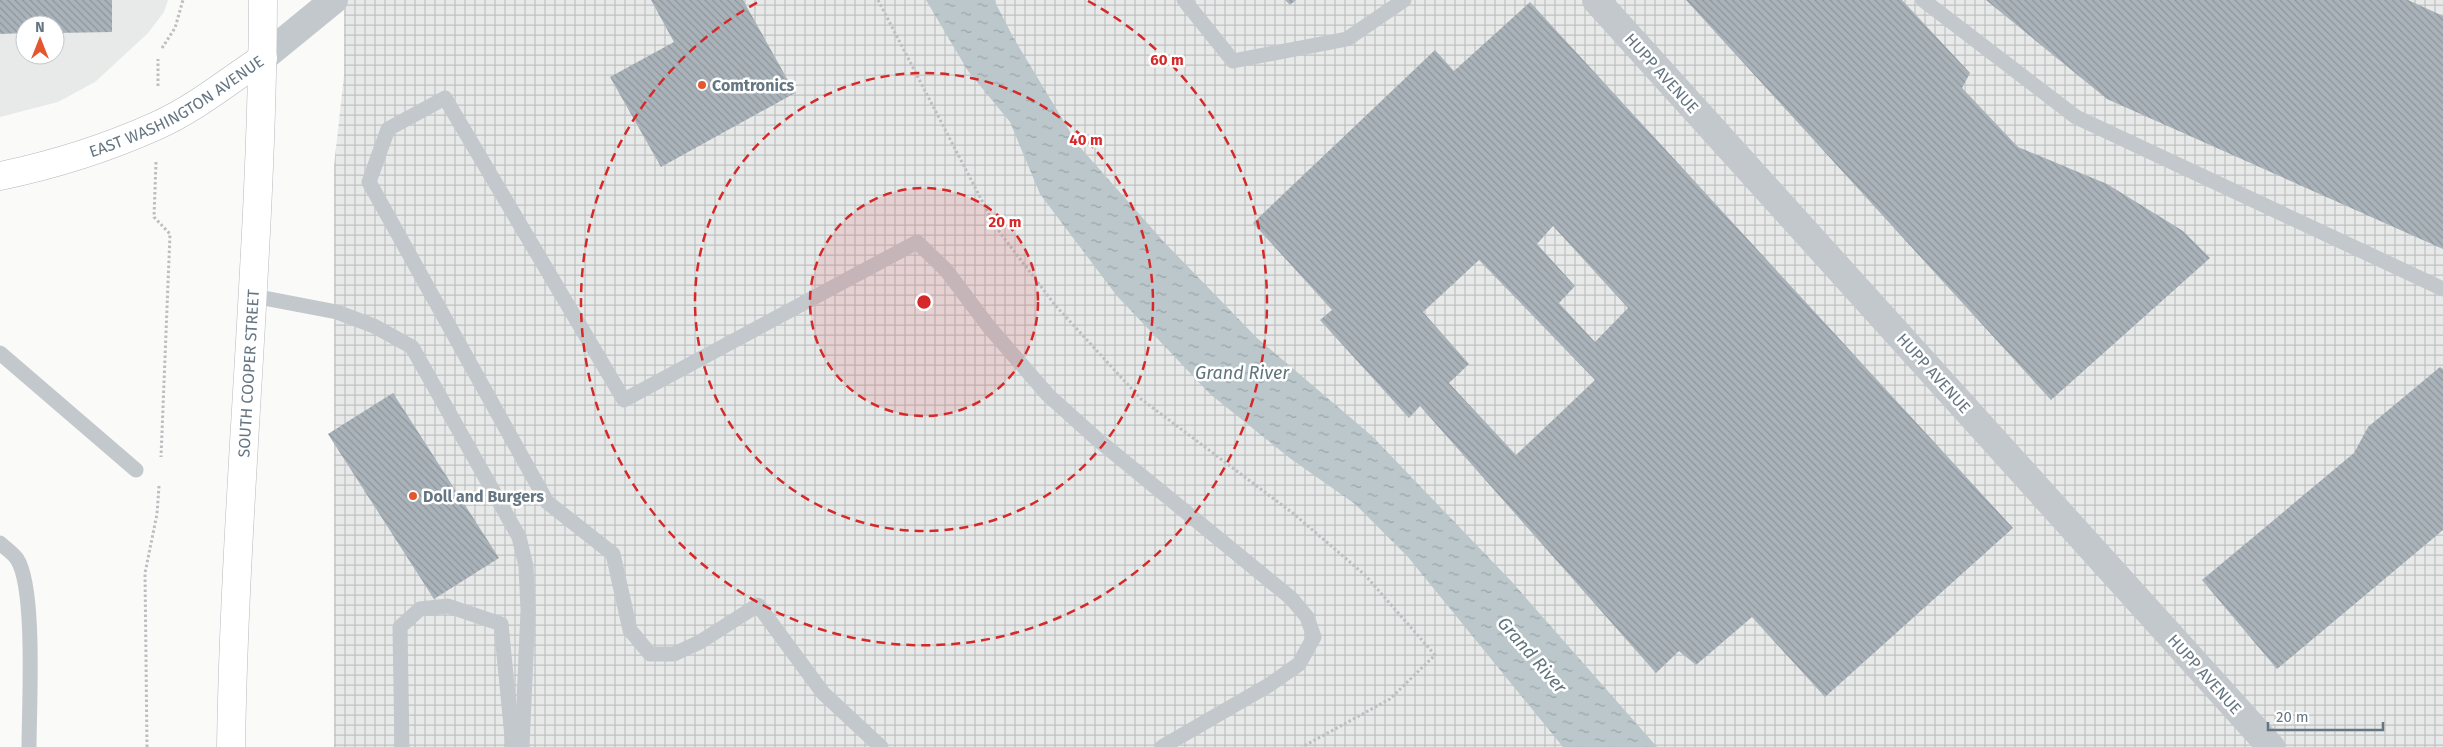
<svg xmlns="http://www.w3.org/2000/svg" width="2443" height="747" viewBox="0 0 2443 747" font-family="'Fira Sans',sans-serif">
	<defs>
		<pattern id="industrial-grid" width="8" height="8" patternUnits="userSpaceOnUse" patternTransform="scale(1.25)"><rect width="8" height="8" fill="#e8e9e9"/><path d="M0 4h8M4 0v8" fill="none" stroke="#c0c1c2"/></pattern>
		<pattern id="water-ripples" width="26" height="14" patternUnits="userSpaceOnUse" patternTransform="scale(1.25)"><rect width="26" height="14" fill="#bbc7cb"/><path d="M2 4q2-2 4 0t4 0M15 11q2-2 4 0t4 0" fill="none" stroke="#9ca6aa"/></pattern>
		<pattern id="building-back-hatch" width="6" height="6" patternUnits="userSpaceOnUse" patternTransform="scale(1.25)"><rect width="6" height="6" fill="#aab3b9"/><path d="M-1 5l2 2M0 0l6 6M5-1l2 2" fill="none" stroke="#8e969c"/></pattern>
	</defs>
	<rect width="100%" height="100%" fill="#fafaf8"/>
	<path fill="#e8e9e9" fill-rule="evenodd" d="M0,0H168L164,12L148,33L95,82L58,102L0,117ZM25,25H55V55H25Z"/>
	<path fill="url(#industrial-grid)" d="M344,0H2443V747H334V166L344,75Z"/>
	<path fill="url(#water-ripples)" d="M926,0H994L1013,37L1078,145L1164,242L1257,338L1372,436L1512,582L1657,747H1563L1408,557L1355,504L1291,459L1210,394L1117,296L1040,194L1010,122L968,71Z"/>
	<g fill="url(#building-back-hatch)" fill-rule="evenodd">
		<path d="M0,0H112V32L55,33V25H25V33L0,34Z"/>
		<path d="M651,0H743L795,93L661,167L610,77L674,42Z"/>
		<path d="M1285,0H1296L1290,5Z"/>
		<path d="M1686,0H1902L1970,73L1962,88L2018,147L2107,184L2183,231L2210,258L2051,400Z"/>
		<path d="M1986,0H2408L2443,16V249L2107,99Z"/>
		<path d="M1530,2L2013,528L1825,697L1752,617L1696,665L1679,651L1656,673L1420,406L1409,418L1320,320L1332,310L1253,223L1435,50L1454,71ZM1553,226L1628,308L1595,342L1559,303L1575,286L1537,244ZM1479,260L1595,380L1516,455L1449,383L1469,364L1423,312Z"/>
		<path d="M2440,367L2443,369V530L2277,669L2202,580L2354,453L2368,427Z"/>
		<path d="M393,393L499,558L434,599L328,434Z"/>
	</g>
	<g fill="none" stroke-linecap="round" stroke-linejoin="round">
		<g stroke="#b3babf" stroke-width="29">
			<g id="secondary">
				<path id="s1" d="M0,176C53,165 107,148 156,126C194,109 229,81 263,58"/>
			</g>
		</g>
		<g stroke="#b5babe" stroke-width="29">
			<g id="primary">
				<path id="s2" d="M231,747C235,498 262,249 263,0"/>
			</g>
		</g>
		<g stroke="#bbbfc2" stroke-width="3" stroke-dasharray="2.5 2.5" stroke-linecap="butt">
			<path d="M878,0L995,226L1055,305L1141,399L1294,514L1365,575L1435,655L1390,699L1302,747"/>
			<path d="M162,48L175,28L183,0"/>
			<path d="M158,86V59"/>
			<path d="M156,162L154,217L170,234L161,457"/>
			<path d="M147,747L145,573L157,514L159,486"/>
		</g>
		<g stroke="#c3c8cc" stroke-width="15">
			<path d="M1184,0L1233,61L1347,39L1404,0"/>
			<path d="M1923,0L2076,117L2443,289"/>
			<path d="M254,296L337,312L374,326L412,347L519,537L526,566L528,610L522,747"/>
			<path d="M0,353L136,470"/>
			<path d="M0,543C5,548 13,553 17,559C36,588 29,708 29,747"/>
			<path d="M402,747L400,627L420,609L448,606L501,624L513,747"/>
			<path d="M881,747L823,693L758,605L700,642L674,654H650L630,630L613,554L547,502L369,182L388,129L445,98L624,400L917,242L946,270L989,327L1048,395L1098,440L1291,598L1307,617L1314,637L1299,664L1269,685L1162,747"/>
		</g>
		<g stroke="#c3c8cc" stroke-width="28">
			<path d="M1596,0L2271,747"/>
			<path d="M263,58L334,0"/>
		</g>
		<use href="#secondary" stroke="#fff" stroke-width="28"/>
		<use href="#primary" stroke="#fff" stroke-width="28"/>
	</g>
	<circle cx="924" cy="302" r="114" fill="#d62828" fill-opacity=".12"/>
	<g fill="none" stroke="#d62828" stroke-width="2.5" stroke-dasharray="9 6">
		<circle cx="924" cy="302" r="114"/>
		<circle cx="924" cy="302" r="229"/>
		<path d="M1088 1A343 343 0 1 1 760 1"/>
	</g>
	<g fill="#e4572e" stroke="#fff" stroke-width="2">
		<circle cx="702" cy="85" r="5"/>
		<circle cx="413" cy="496" r="5"/>
	</g>
	<g text-anchor="middle" stroke-width="5" stroke-linejoin="round" paint-order="stroke">
		<g font-size="16" fill="#657683" stroke="#fff">
			<text transform="translate(1662 73) rotate(48)" y="6">HUPP AVENUE</text>
			<text dy="6" stroke="none"><textPath href="#s1" startOffset="191">EAST WASHINGTON AVENUE</textPath></text>
			<text transform="translate(1934 373) rotate(48)" y="6">HUPP AVENUE</text>
			<text dy="6" stroke="none"><textPath href="#s2" startOffset="374">SOUTH COOPER STREET</textPath></text>
			<text transform="translate(2205 674) rotate(48)" y="6">HUPP AVENUE</text>
		</g>
		<g font-size="16" font-weight="bold" fill="#657683" stroke="#fff" text-anchor="start">
			<text x="712" y="91">Comtronics</text>
			<text x="423" y="502">Doll and Burgers</text>
		</g>
		<g font-size="18" font-style="italic" fill="#60757c" stroke="#fff">
			<text x="1242" y="379">Grand River</text>
			<text transform="translate(1532 655) rotate(49)" y="6">Grand River</text>
		</g>
	</g>
	<circle cx="924" cy="302" r="8" fill="#d62828" stroke="#fff" stroke-width="2.5"/>
	<g font-size="15" text-anchor="middle" font-weight="bold" fill="#d62828" stroke="#fff" stroke-width="5" stroke-linejoin="round" paint-order="stroke">
		<text x="1167" y="65">60 m</text>
		<text x="1086" y="145">40 m</text>
		<text x="1005" y="227">20 m</text>
	</g>
	<g transform="translate(40 40)"><circle r="24" fill="#ffffff" stroke="#c1c8cd"/>
	<path d="M0-4L9 19L0 12L-9 19Z" fill="#e4572e"/>
	<text y="-8" font-size="14" font-weight="bold" text-anchor="middle" fill="#657683">N</text>
	</g>
	<path d="M2268 722v8h115v-8" fill="none" stroke="#657683" stroke-width="2.5"/>
	<text x="2276" y="722" font-size="15" fill="#657683" stroke="#ffffff" stroke-width="4" paint-order="stroke">20 m</text>
</svg>
